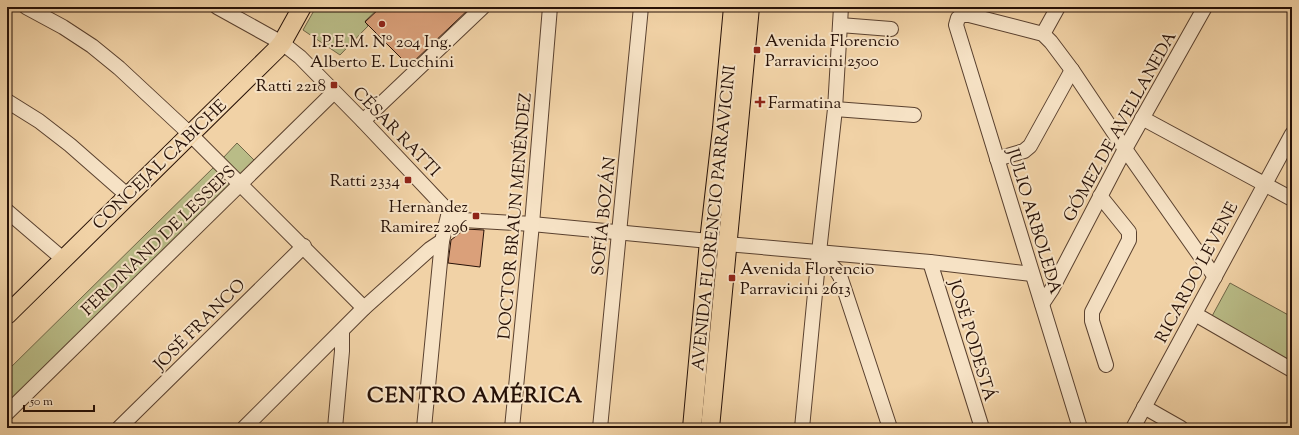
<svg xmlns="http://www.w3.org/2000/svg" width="1299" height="435" viewBox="0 0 1299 435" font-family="'Sorts Mill Goudy',serif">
	<rect width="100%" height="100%" fill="#f1d2a6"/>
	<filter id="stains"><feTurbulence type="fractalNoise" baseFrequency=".005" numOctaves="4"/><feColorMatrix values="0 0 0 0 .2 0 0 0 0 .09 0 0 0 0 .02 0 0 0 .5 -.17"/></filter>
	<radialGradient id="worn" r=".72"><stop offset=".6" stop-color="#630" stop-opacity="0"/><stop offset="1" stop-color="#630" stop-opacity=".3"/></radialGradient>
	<g fill="#b9bc87" stroke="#706647">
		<path d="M316,7H380L365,21L368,26L340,55L303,30Z"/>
		<path d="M237,143L257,163L241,177L223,158Z"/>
		<path d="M217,164L234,182L7,407V371Z"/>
		<path d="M1230,283L1292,317V363L1211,318Z"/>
	</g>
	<g fill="#daa07a" stroke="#271107">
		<path d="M381,7H471L409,66L365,22Z"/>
		<path d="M465,229L484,230L480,267L448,263L451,240Z"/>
	</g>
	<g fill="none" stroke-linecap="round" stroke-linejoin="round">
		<g stroke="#5a412f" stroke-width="16">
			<g id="minor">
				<path d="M26,7L63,27L92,46L119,68L190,134L364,308"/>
				<path d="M217,7L282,43L300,57L363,121L449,212L453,216L463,220L532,224L709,241L727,244L930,262L1032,274"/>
				<path d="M840,25L891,29"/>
				<path d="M1043,34L1058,7"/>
				<path d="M7,101L39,121L70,145L127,195"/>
				<path d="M835,109L914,115"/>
				<path d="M1142,118L1292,199"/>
				<path d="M363,121L483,7"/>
				<path d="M997,159L1024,151L1030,146L1072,70"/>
				<path d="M1100,196L1129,232V240L1092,312V321L1106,365"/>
				<path d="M7,211L63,259"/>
				<path d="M819,252L836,270L840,276L890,428"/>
				<path d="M930,262L982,428"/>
				<path d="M1042,304L1052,289L1125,149L1205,7"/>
				<path d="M1195,314L1292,370"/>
				<path d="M1144,407L1181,428"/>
				<path d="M7,413L334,92"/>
				<path d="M119,428L304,246"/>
				<path d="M244,428L364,308L430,249L442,241L449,212"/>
				<path d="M335,428L342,351V331"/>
				<path d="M424,428L442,241"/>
				<path d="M512,428L532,224L550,7"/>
				<path d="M600,428L641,7"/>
				<path d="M802,428L819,252L835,109L841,7"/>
				<path d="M1080,428L956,25L958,18L963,15H969L1043,34L1051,42L1072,70L1125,149L1215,277"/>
				<path d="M1133,428L1292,134"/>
			</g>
		</g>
		<g stroke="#271107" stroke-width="20">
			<g id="major">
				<path d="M7,315L277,49L282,43L302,7"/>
				<path d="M692,428L709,241L722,128L733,7"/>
				<path d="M710,428L750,7"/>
			</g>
		</g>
		<use href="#minor" stroke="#f6e2c5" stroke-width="14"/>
		<use href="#major" stroke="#f1d2a6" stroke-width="18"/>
	</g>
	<g fill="#8f2418" stroke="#f6e2c5" stroke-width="1.5">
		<circle cx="382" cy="24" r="4"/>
		<rect x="753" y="46" width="8" height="8" rx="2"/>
		<rect x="330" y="81" width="8" height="8" rx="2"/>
		<path d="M758 96h4v4h4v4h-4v4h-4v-4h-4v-4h4z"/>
		<rect x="404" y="176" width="8" height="8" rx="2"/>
		<rect x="472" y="212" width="8" height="8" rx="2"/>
		<rect x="728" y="274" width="8" height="8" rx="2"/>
	</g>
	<g text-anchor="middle" stroke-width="4" stroke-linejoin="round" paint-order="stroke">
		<g font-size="17" fill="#271107" stroke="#f6e2c5" text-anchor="start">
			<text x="765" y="46">Avenida Florencio<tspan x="765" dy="20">Parravicini 2500</tspan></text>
			<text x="382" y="47" text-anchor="middle">I.P.E.M. Nº 204 Ing.<tspan x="382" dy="20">Alberto E. Lucchini</tspan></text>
			<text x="326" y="91" text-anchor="end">Ratti 2218</text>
			<text x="768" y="108">Farmatina</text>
			<text x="400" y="186" text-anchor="end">Ratti 2334</text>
			<text x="468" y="212" text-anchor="end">Hernandez<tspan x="468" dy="20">Ramirez 296</tspan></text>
			<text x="740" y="274">Avenida Florencio<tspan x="740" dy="20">Parravicini 2613</tspan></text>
		</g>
		<g font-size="17" fill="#271107" stroke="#f6e2c5">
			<text transform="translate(1119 126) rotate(-61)" y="6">GÓMEZ DE AVELLANEDA</text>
			<text transform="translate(397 131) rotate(46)" y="6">CÉSAR RATTI</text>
			<text transform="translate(159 164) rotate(-44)" y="6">CONCEJAL CABICHE</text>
			<text transform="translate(514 216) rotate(-85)" y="6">DOCTOR BRAUN MENÉNDEZ</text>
			<text transform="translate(603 216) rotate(-84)" y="6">SOFÍA BOZÁN</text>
			<text transform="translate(713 218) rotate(-84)" y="6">AVENIDA FLORENCIO PARRAVICINI</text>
			<text transform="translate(1035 221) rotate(73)" y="6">JULIO ARBOLEDA</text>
			<text transform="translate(158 240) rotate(-44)" y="6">FERDINAND DE LESSEPS</text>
			<text transform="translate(1196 272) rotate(-62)" y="6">RICARDO LEVENE</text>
			<text transform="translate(199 324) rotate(-45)" y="6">JOSÉ FRANCO</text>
			<text transform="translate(973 340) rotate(73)" y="6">JOSÉ PODESTÁ</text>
		</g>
		<g font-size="21" font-weight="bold" letter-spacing="1" fill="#271107" stroke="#f6e2c5">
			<text x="475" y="402">CENTRO AMÉRICA</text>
		</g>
	</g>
	<rect width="1299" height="435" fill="none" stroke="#f1d2a6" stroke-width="24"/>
	<rect x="8" y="8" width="1283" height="419" fill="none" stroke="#271107" stroke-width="2"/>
	<rect x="12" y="12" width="1275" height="411" fill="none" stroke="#271107"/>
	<path d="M24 405v6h70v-6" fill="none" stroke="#271107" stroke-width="2"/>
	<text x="30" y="405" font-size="12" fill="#271107" stroke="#f6e2c5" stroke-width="3" paint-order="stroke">50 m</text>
	<rect width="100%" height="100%" filter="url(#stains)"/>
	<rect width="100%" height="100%" fill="url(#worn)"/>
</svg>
